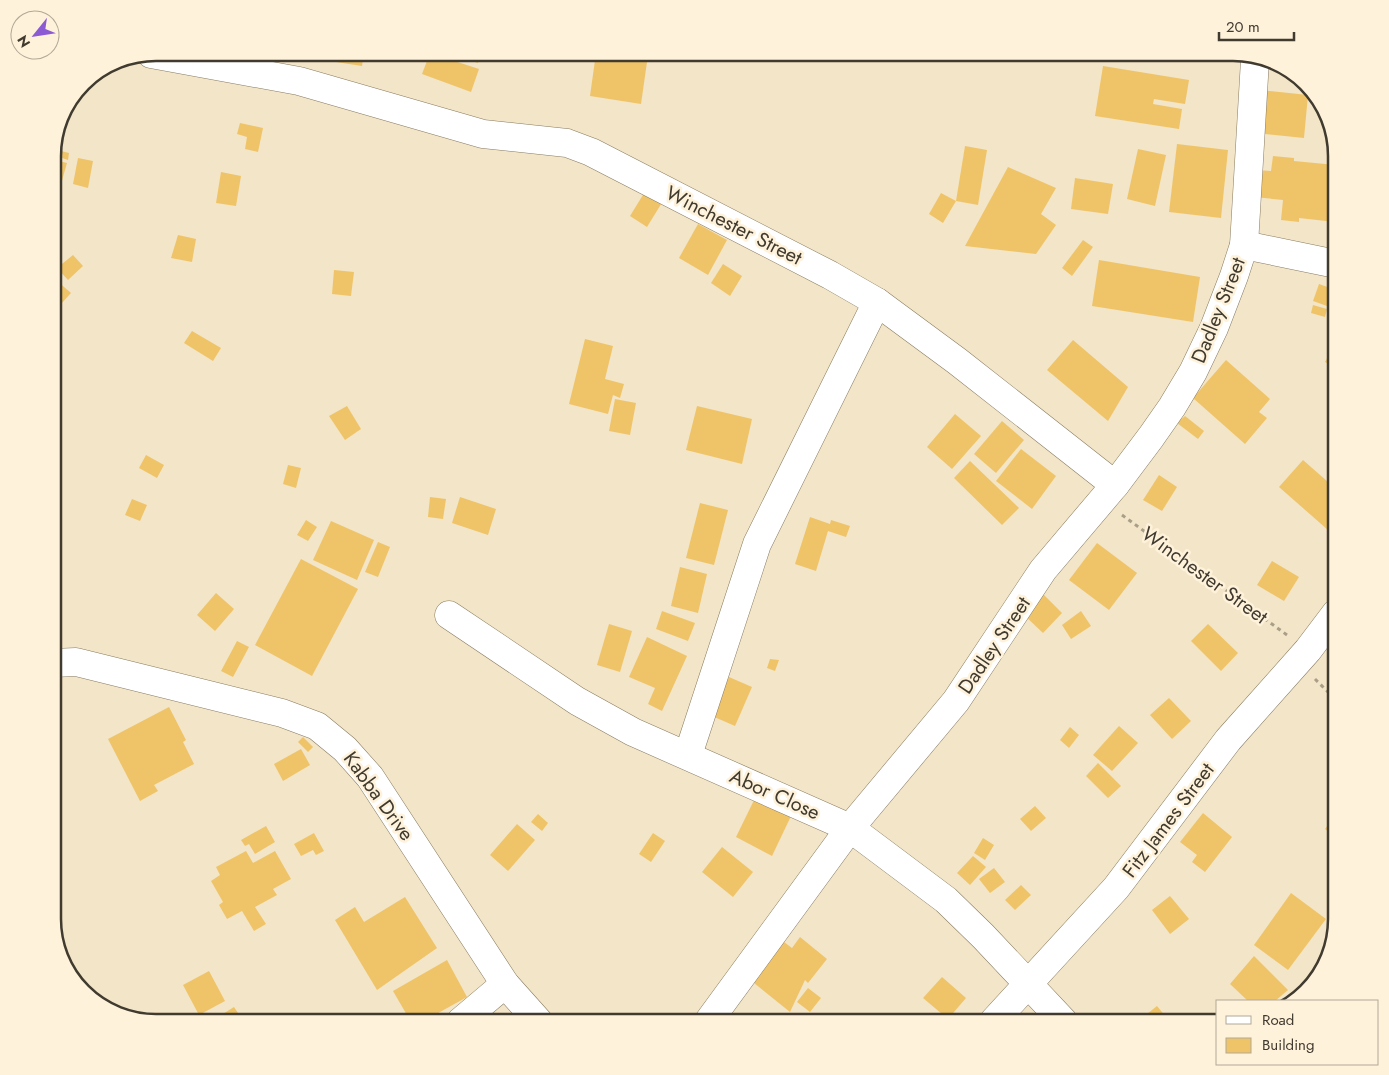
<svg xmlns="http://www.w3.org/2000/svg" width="1389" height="1075" viewBox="0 0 1389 1075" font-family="Jost,sans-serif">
	<rect width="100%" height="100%" fill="#f3e5c7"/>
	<g fill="#efc469">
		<path d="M337,53H364L362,66L336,62Z"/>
		<path d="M430,53L479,69L471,92L422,74Z"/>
		<path d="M447,53H481L478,63Z"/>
		<path d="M596,53H627L648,55L641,104L590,96Z"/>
		<path d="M1206,53H1223L1222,56Z"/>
		<path d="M1103,66L1189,80L1185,104L1154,99L1153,104L1182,109L1179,129L1095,116Z"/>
		<path d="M1259,90L1308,95L1304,138L1255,133Z"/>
		<path d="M240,123L263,128L258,152L245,149L247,137L237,134Z"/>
		<path d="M1177,144L1228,150L1221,218L1169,212Z"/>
		<path d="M965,146L987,150L978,205L956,201Z"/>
		<path d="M1138,149L1166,155L1155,206L1127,199Z"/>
		<path d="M61,151L69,153L68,160L59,157Z"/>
		<path d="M1273,156L1294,158V161L1336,165L1335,222L1299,218V222L1281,220L1283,200L1254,197L1257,170L1271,171Z"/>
		<path d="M78,158L93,161L88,188L73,184Z"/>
		<path d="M55,160L67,163L61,184L53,182Z"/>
		<path d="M1008,167L1056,188L1041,214L1056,225L1036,254L965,246Z"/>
		<path d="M221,172L241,176L236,206L216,203Z"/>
		<path d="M1075,178L1113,184L1108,214L1071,209Z"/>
		<path d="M646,190L663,201L647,227L630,216Z"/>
		<path d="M941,193L956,201L943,223L929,214Z"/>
		<path d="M698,224L727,240L708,275L679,258Z"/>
		<path d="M178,235L196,239L192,262L171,258Z"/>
		<path d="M1083,240L1093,247L1072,276L1062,268Z"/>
		<path d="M73,255L83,266L68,280L57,268Z"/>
		<path d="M1099,260L1200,277L1193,322L1092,306Z"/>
		<path d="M723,264L742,276L730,296L711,283Z"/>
		<path d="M334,270L354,272L351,296L332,294Z"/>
		<path d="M56,280L71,293L61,304L53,297V284Z"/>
		<path d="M1319,284L1333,289L1327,306L1313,301Z"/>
		<path d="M1313,305L1327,309L1325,317L1311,313Z"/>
		<path d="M192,331L221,348L213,361L184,343Z"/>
		<path d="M585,339L613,346L605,379L624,384L620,398L613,395L608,414L569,404Z"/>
		<path d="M1073,340L1128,387L1108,421L1047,370Z"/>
		<path d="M1336,342V368L1325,362Z"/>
		<path d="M1226,360L1270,399L1259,412L1267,418L1245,444L1193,398Z"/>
		<path d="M615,399L636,403L630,435L609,431Z"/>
		<path d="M347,406L361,429L345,440L329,416Z"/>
		<path d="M697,406L752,419L742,464L686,450Z"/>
		<path d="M955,414L981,436L952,469L927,447Z"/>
		<path d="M1185,416L1204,431L1198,439L1177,423Z"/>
		<path d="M1002,421L1024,440L996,473L974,454Z"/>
		<path d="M1021,449L1056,476L1032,509L996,481Z"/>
		<path d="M146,455L164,465L157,478L139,468Z"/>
		<path d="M1303,460L1336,489V520L1328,530L1279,487Z"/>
		<path d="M970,461L1019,508L1002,525L954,478Z"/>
		<path d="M288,465L301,468L296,488L283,484Z"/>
		<path d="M1159,475L1177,487L1162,511L1143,500Z"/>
		<path d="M430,497L446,499L443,519L428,517Z"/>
		<path d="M460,497L496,509L488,535L452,523Z"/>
		<path d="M132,499L147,505L140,521L125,515Z"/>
		<path d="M700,503L728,510L714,565L686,558Z"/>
		<path d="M810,517L830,524L831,520L850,526L846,537L828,531L816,571L795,564Z"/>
		<path d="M306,520L317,527L308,541L297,535Z"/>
		<path d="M331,521L374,540L357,580L313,560Z"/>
		<path d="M378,542L390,547L378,577L365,572Z"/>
		<path d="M1097,543L1137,573L1109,610L1069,580Z"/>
		<path d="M301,559L358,589L312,676L255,645Z"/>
		<path d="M1272,561L1299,577L1284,601L1257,585Z"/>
		<path d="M680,567L707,574L698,613L671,606Z"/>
		<path d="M216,593L234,609L215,631L197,615Z"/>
		<path d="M1042,593L1062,613L1043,633L1022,613Z"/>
		<path d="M662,611L695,623L688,641L656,629Z"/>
		<path d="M1081,611L1091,626L1071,639L1062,625Z"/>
		<path d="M609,624L632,631L620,672L597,665Z"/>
		<path d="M1208,624L1238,653L1221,671L1191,641Z"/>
		<path d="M647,637L687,656L662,711L648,704L655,688L629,677Z"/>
		<path d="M237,641L249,647L233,677L221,671Z"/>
		<path d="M770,659L779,660L775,671L767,668Z"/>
		<path d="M729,677L752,687L735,726L712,716Z"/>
		<path d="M1169,698L1191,721L1172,739L1150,715Z"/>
		<path d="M169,707L186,740L183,742L194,764L154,785L158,791L140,801L108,739Z"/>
		<path d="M1119,726L1138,743L1112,771L1093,755Z"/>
		<path d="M1070,727L1079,735L1069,748L1060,740Z"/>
		<path d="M303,737L313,747L308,752L298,742Z"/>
		<path d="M301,749L310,765L283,781L274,764Z"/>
		<path d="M1098,763L1121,786L1108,798L1086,776Z"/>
		<path d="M756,796L792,814L772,856L736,837Z"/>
		<path d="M1035,806L1046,818L1031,831L1020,819Z"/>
		<path d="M1203,813L1232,837L1205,872L1192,862L1197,855L1180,842Z"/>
		<path d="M538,814L548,823L542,831L531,822Z"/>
		<path d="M1333,818L1336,820V837L1325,829Z"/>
		<path d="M517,824L535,840L508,871L490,855Z"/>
		<path d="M266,826L275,842L255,854L249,844L245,846L241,840Z"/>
		<path d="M314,833L324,851L316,855L313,850L301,856L294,844Z"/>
		<path d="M653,833L665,841L651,862L639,854Z"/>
		<path d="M983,838L994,845L985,860L974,853Z"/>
		<path d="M722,847L753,872L733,897L702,872Z"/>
		<path d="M246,851L253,863L275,851L291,879L273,889L277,895L255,907L266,924L254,931L242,911L227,919L219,905L223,902L211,881L220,875L216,867Z"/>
		<path d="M973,856L986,867L970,885L957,873Z"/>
		<path d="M994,868L1005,882L990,893L979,879Z"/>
		<path d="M1021,885L1031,895L1015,910L1005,900Z"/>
		<path d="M1291,893L1326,919L1288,970L1254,945Z"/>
		<path d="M1170,896L1189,919L1170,934L1152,910Z"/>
		<path d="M405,897L437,948L377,990L335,920L355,907L364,922Z"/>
		<path d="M800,937L827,959L808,983L805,980L790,1012L754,983L780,939L792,948Z"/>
		<path d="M1254,956L1288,990L1275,1001H1248L1230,984Z"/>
		<path d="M447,960L467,997L422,1022H411L393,991Z"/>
		<path d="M209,971L225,1001L199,1015L183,985Z"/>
		<path d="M942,977L966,998L948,1019L923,998Z"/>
		<path d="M808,988L821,998L810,1012L797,1002Z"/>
		<path d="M1157,1006L1170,1022H1137Z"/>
		<path d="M234,1007L244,1022H210Z"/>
		<path d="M889,1014L903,1022H883Z"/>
	</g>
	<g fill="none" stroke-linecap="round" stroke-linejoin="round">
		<g stroke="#887b61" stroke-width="29">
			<g id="street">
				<path d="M151,54L299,81L483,134L567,143L591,152L830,275L877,302L957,361L1115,485"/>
				<path d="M1244,245L1336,264"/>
				<path d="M449,615L577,701L633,732L850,828L946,900L983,936L1064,1022"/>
				<path d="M53,663L76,662L282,713L317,726L345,749L370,777L505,984L539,1022"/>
				<path d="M688,755L757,544L877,302"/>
				<path d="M460,1022L505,984"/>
				<path d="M708,1022L850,828L956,701L1043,570L1115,485L1151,437L1172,407L1193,372L1214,328L1234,276L1244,245L1255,60"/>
				<path d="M993,1022L1116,888L1228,740L1308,650L1336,613"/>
			</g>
		</g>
		<g stroke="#a99f88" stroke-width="3" stroke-dasharray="4 4" stroke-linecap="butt">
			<path d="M1122,515L1287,635"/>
			<path d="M1315,679L1336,700"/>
		</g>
		<use href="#street" stroke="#fff" stroke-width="28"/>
	</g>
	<g text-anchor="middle" stroke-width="5" stroke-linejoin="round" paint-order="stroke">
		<g font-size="20" fill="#403a2f" stroke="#fef2db">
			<text transform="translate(734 225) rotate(27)" y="7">Winchester Street</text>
			<text transform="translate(1218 310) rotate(-68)" y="7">Dadley Street</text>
			<text transform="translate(1205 575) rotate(36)" y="7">Winchester Street</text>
			<text transform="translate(994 645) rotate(-56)" y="7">Dadley Street</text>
			<text transform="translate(775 794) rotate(24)" y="7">Abor Close</text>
			<text transform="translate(379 796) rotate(54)" y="7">Kabba Drive</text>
			<text transform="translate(1168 820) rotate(-53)" y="7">Fitz James Street</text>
		</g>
	</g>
	<path d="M0 0H1389V1075H0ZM156 61H1233A95 95 0 0 1 1328 156V919A95 95 0 0 1 1233 1014H156A95 95 0 0 1 61 919V156A95 95 0 0 1 156 61Z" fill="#fef2db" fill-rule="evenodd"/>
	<path fill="none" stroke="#403a2f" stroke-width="2.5" d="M156 61H1233A95 95 0 0 1 1328 156V919A95 95 0 0 1 1233 1014H156A95 95 0 0 1 61 919V156A95 95 0 0 1 156 61Z"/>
	<rect x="1216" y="1000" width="162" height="65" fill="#fef2db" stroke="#b2a896"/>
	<rect x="1226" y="1016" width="25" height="8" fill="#ffffff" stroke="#b2a896"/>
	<text x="1262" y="1025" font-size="15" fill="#403a2f">Road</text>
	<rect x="1226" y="1038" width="25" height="15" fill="#efc469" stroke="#b2a896"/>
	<text x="1262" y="1050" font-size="15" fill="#403a2f">Building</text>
	<g transform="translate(35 35) rotate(240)"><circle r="24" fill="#fef2db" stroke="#b2a896"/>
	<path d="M0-4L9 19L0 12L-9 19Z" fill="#8c5bd4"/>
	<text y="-8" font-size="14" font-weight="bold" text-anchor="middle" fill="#403a2f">N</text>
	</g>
	<path d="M1219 32v8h75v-8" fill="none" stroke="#403a2f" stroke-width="2.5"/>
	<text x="1226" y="32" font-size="15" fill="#403a2f" stroke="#fef2db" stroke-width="4" paint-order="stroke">20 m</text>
</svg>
